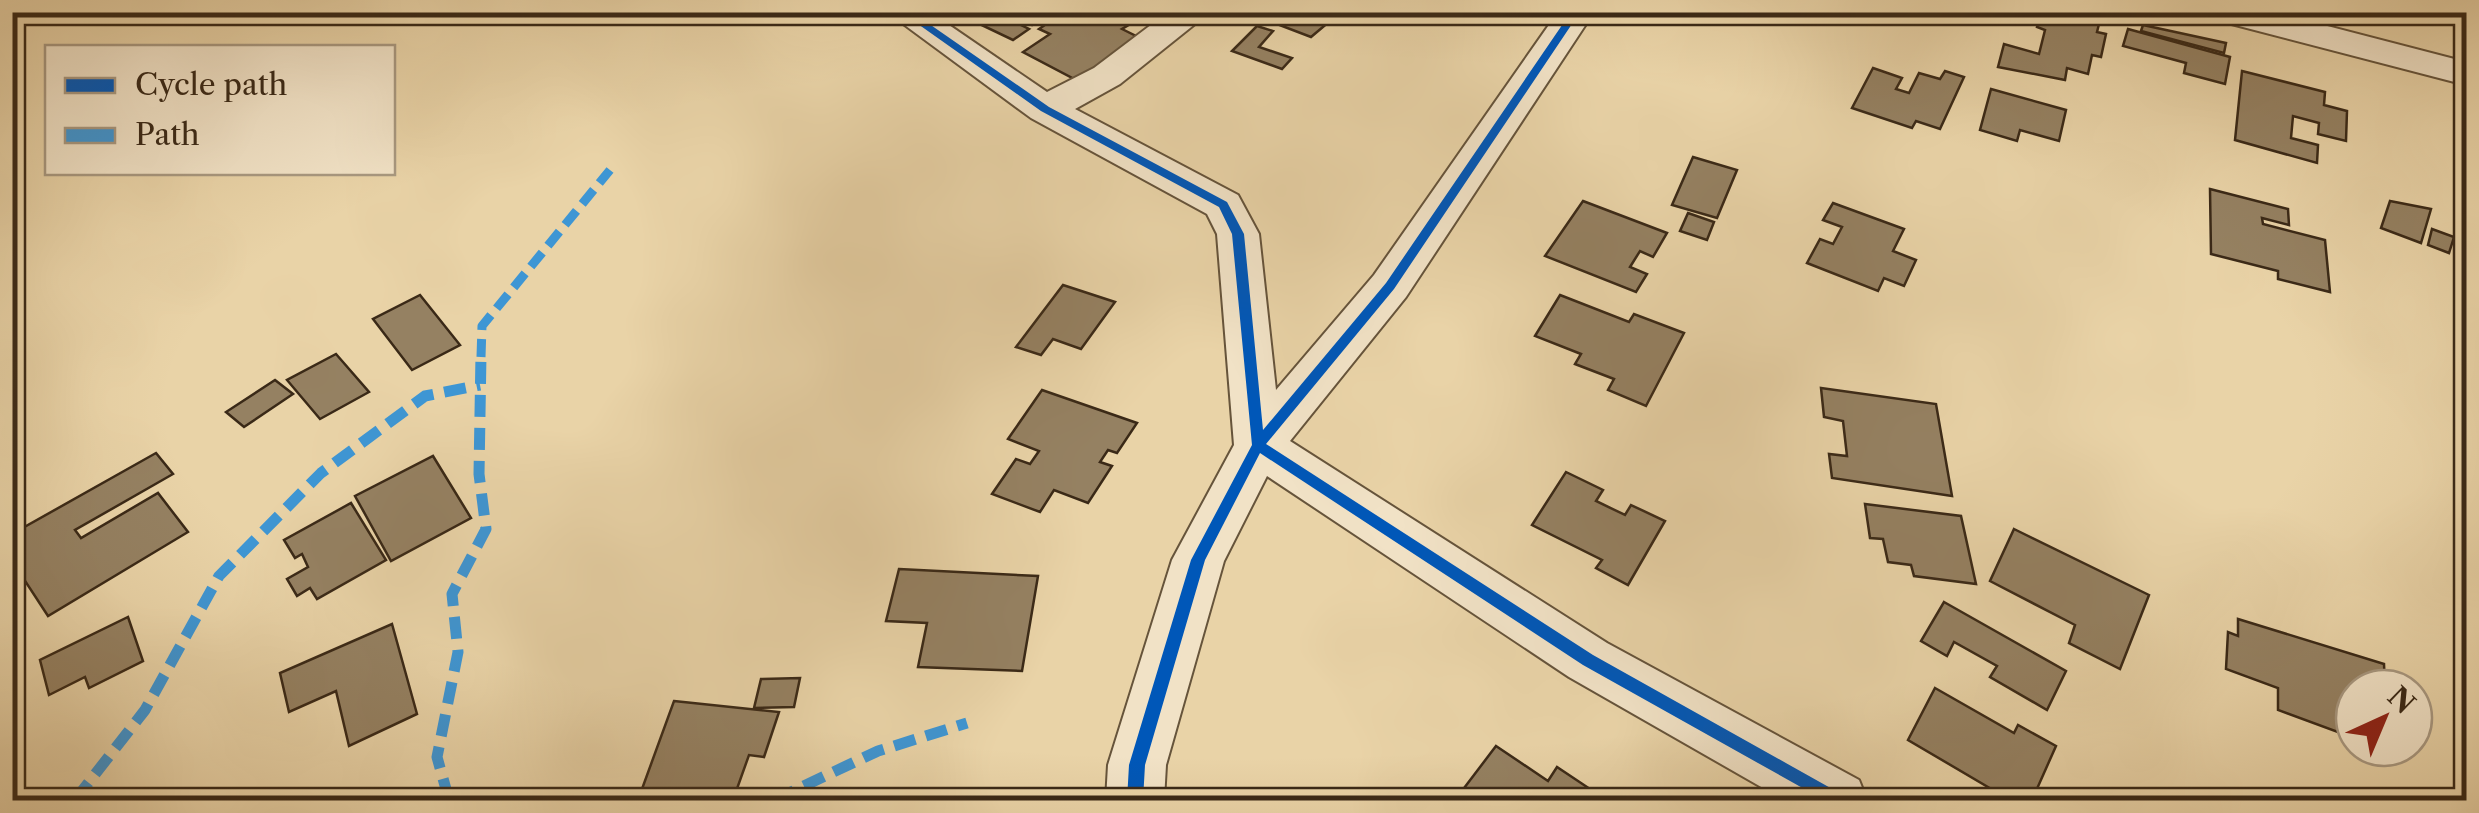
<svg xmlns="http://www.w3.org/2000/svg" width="2479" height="813" viewBox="0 0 2479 813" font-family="'Libre Caslon Text',serif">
	<rect width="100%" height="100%" fill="#e9d3a7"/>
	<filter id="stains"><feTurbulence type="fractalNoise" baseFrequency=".002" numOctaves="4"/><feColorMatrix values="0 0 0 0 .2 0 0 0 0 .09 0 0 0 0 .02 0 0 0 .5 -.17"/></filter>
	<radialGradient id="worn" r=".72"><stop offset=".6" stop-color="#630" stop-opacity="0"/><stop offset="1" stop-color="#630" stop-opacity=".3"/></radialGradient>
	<g fill="#958162" stroke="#3a2917" stroke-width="2.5">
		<path d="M979,12H994L1029,29L1013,40L969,19Z"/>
		<path d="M1006,12H1050L1032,25Z"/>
		<path d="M1064,12H1112L1132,23L1122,29L1142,39L1080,82L1023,52L1050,34L1039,29Z"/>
		<path d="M1271,12H1328L1336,16L1311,37L1264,19Z"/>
		<path d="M2041,12H2075L2099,24L2097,32L2106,34L2101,57L2092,55L2088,74L2067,68L2065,80L1998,67L2004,44L2039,54L2045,30L2037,27Z"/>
		<path d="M2143,25L2226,43L2224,53L2141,31Z"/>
		<path d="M1257,26L1273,31L1259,47L1292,58L1282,69L1232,51Z"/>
		<path d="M2128,29L2230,57L2225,84L2184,73L2186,63L2123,46Z"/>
		<path d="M1873,68L1902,78L1896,89L1909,93L1919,73L1940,79L1945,71L1964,77L1940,129L1916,121L1912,128L1852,108Z"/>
		<path d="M2242,71L2325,92L2324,105L2347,111L2346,141L2318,134L2319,123L2293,116L2291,138L2318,145L2317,163L2235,140Z"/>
		<path d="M1991,89L2066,110L2059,141L2020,130L2017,141L1980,130Z"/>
		<path d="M1693,157L1737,170L1717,218L1672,205Z"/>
		<path d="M2210,189L2288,209L2289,225L2262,218L2263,224L2325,240L2330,292L2278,279V271L2211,254Z"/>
		<path d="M1583,201L1667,233L1653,257L1640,251L1630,267L1647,274L1636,292L1545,256Z"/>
		<path d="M2390,201L2431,209L2421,243L2381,228Z"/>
		<path d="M1833,203L1904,229L1893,251L1916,260L1904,286L1884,278L1878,291L1807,263L1820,239L1833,244L1842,227L1823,220Z"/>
		<path d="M1688,213L1714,222L1707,240L1680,231Z"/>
		<path d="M2432,229L2454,237L2449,253L2428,245Z"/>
		<path d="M1063,285L1115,302L1081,349L1053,339L1041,355L1016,347Z"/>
		<path d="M420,295L460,345L412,370L373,319Z"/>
		<path d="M1560,295L1629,322L1634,314L1684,333L1646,406L1608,390L1614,379L1575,364L1581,354L1535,336Z"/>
		<path d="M336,354L369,392L320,419L287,380Z"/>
		<path d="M275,380L293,394L244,427L226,412Z"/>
		<path d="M1821,388L1936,404L1952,496L1832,478L1829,454L1847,456L1843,421L1824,417Z"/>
		<path d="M1042,390L1137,423L1117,453L1108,450L1100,462L1112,466L1088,503L1054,490L1040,512L992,494L1016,459L1030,464L1039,451L1008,439Z"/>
		<path d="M156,453L173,474L75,530L81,538L158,493L188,532L48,616L12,561V534Z"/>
		<path d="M433,456L471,518L391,561L355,496Z"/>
		<path d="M1566,472L1603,490L1596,501L1625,515L1631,505L1665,521L1628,585L1596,568L1602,560L1532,525Z"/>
		<path d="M351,503L386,560L317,599L310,588L297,596L287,579L308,567L302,554L295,558L284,540Z"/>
		<path d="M1865,504L1961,516L1976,584L1914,576L1911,565L1888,562L1883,539L1870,538Z"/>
		<path d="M2014,529L2149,595L2120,669L2069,643L2075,625L1990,581Z"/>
		<path d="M899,569L1038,576L1022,671L918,667L927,623L886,621Z"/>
		<path d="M1944,602L2066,671L2047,710L1990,677L1997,666L1954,642L1947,656L1921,641Z"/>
		<path d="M128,617L143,661L89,688L85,677L49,695L40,660Z"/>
		<path d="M2238,619L2384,664L2385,688H2354V738L2278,710V688L2226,669L2228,632L2238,636Z"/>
		<path d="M392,624L417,714L349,746L336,691L289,712L280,673Z"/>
		<path d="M800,678L794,707L754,708L761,679Z"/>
		<path d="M1935,688L2014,733L2018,725L2056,746L2032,800H2010L1908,740Z"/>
		<path d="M674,701L779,712L764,757L749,755L733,800H638Z"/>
		<path d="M1496,746L1548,781L1557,767L1590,789L1582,800H1455Z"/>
	</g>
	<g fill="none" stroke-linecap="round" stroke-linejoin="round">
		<g stroke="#66543b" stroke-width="4">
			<g id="minor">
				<path d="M887,12H930L1047,92L1094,68L1168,12H1210L1120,84L1075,109L1238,195L1259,234L1276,390L1374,275L1558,12H1594L1406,297L1290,441L1607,643L1859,780L1867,800H1784L1569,677L1267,476L1224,561L1166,765L1164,800H1106L1108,765L1172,560L1234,445L1217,234L1207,214L1031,118Z"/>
				<path d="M2211,12H2273L2466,62V85L2216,20Z"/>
			</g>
		</g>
		<use href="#minor" fill="#f1e2c6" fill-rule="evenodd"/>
		<path stroke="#3e96d4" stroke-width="9" stroke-dasharray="18 9" stroke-linecap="butt" d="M481,357L482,326L610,170"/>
		<g stroke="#3e96d4" stroke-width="11" stroke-dasharray="22 11" stroke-linecap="butt">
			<path d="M75,800L145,710L219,576L321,473L425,396L480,385"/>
			<path d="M449,800L437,757L458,652L452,594L486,529L479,474L481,354"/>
			<path d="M774,800L878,751L967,723"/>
		</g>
		<g stroke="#f1e2c6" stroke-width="7">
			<path id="cycleway" d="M901,12H912L1049,107L1227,202L1244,234L1263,430L1386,283L1571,12H1580L1394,289L1266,444L1593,655L1843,795L1846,800H1824L1583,665L1260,453L1205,560L1145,765L1143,800H1127L1129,765L1191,560L1252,445L1232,234L1219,207L1041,111Z"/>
		</g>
		<use href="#cycleway" fill="#0057b8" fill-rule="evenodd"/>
	</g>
	<rect width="2479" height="813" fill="none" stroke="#e9d3a7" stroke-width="50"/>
	<rect x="15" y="15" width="2449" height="783" fill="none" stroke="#3a2917" stroke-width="5"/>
	<rect x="25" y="25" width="2429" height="763" fill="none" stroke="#3a2917" stroke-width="2.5"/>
	<rect x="45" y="45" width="350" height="130" fill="#f1e2c6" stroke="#a89880" stroke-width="2.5"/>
	<rect x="65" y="78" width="50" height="15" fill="#0057b8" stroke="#a89880" stroke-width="2.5"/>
	<text x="135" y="95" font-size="30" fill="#3a2917">Cycle path</text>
	<rect x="65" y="128" width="50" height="15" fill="#3e96d4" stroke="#a89880" stroke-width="2.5"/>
	<text x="135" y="145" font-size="30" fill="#3a2917">Path</text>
	<g transform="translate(2384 718) rotate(44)"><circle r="48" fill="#f1e2c6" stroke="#a89880" stroke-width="2.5"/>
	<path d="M0-8L18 38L0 25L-18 38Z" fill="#8f2418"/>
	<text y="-15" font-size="28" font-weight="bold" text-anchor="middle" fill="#3a2917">N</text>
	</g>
	<rect width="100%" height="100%" filter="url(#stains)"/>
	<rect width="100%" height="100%" fill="url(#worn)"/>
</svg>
